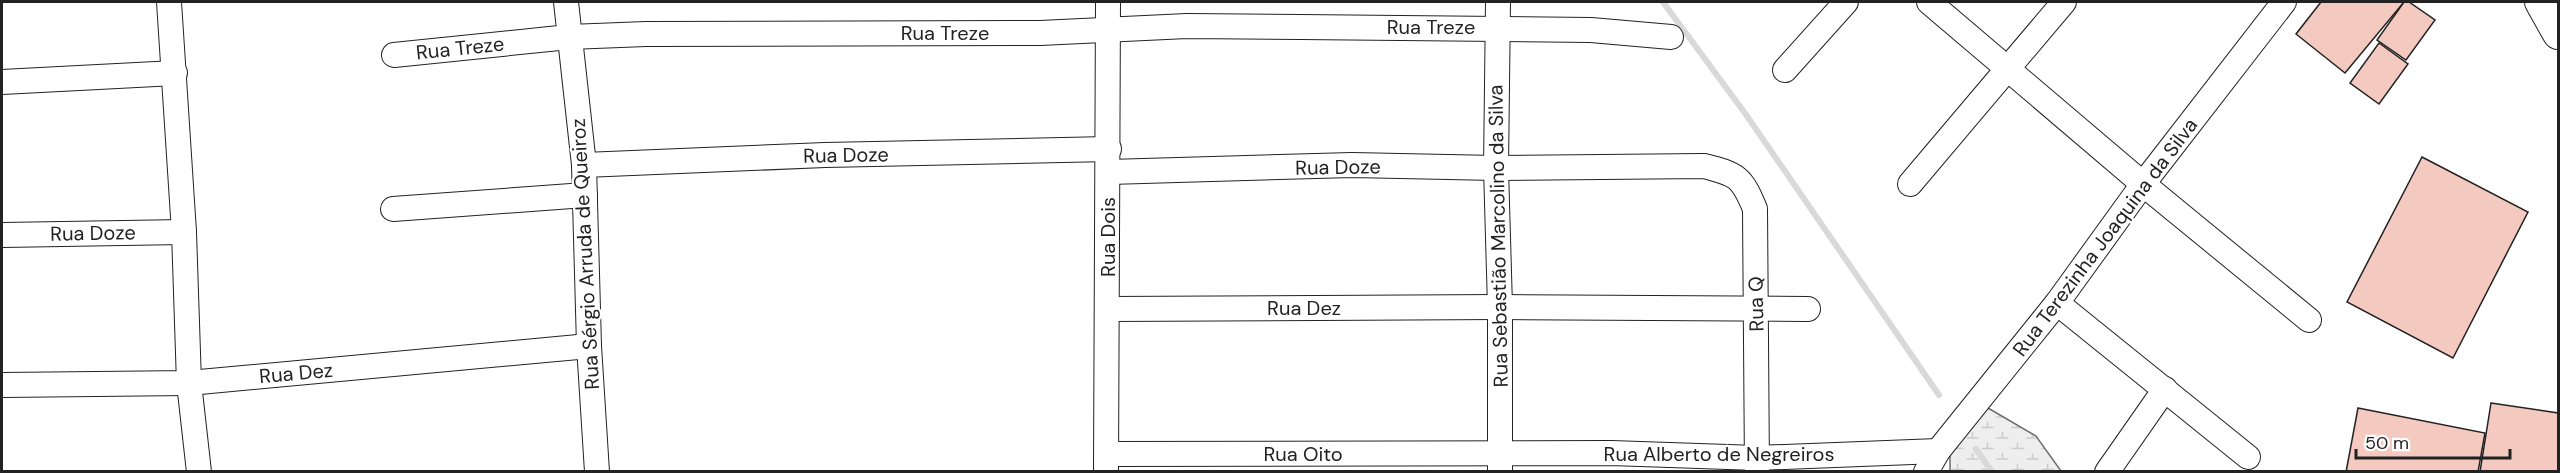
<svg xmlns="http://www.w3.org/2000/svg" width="2560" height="473" viewBox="0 0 2560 473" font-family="'DM Sans',sans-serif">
	<defs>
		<pattern id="wetland-marsh" width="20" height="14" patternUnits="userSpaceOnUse" patternTransform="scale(1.5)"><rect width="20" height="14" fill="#eee"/><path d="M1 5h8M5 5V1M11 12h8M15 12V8" fill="none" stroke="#ccc"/></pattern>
	</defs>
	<rect width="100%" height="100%" fill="#fff"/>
	<path fill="url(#wetland-marsh)" stroke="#6f6f6f" stroke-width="1.5" d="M1988,408L2036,436L2061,471L1950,472V445Z"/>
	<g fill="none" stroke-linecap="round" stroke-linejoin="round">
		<g stroke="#d9d9d9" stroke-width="6">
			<path d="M1663,2L1747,116L1939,395"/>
			<path d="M1976,449L1992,472"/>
		</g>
	</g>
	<g fill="#f3c9c0" stroke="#222" stroke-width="1.5">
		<path d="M2321,2H2404L2345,73L2296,34Z"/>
		<path d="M2404,2H2409L2435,20L2406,60L2377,40Z"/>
		<path d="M2379,43L2408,64L2379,104L2350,83Z"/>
		<path d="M2422,157L2528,212L2453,358L2347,302Z"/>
		<path d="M2491,403L2558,413V472H2480Z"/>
		<path d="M2358,408L2485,433L2478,472H2346Z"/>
	</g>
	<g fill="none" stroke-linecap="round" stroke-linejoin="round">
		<g stroke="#222" stroke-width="26">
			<g id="minor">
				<path d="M169,2L184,232L189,383L199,472"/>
				<path d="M566,2L584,165L589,346L597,472"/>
				<path d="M1498,2L1496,168L1500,307V472"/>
				<path d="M1929,2L2143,184L2309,320"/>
				<path d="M394,55L569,37L646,34L1040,33L1187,26L1300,27L1591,30L1671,37"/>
				<path d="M1785,70L1846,2"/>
				<path d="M2,82L175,73"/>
				<path d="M584,165L825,155L1109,149"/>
				<path d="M1109,172L1352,165L1496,168L1704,166C1737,174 1742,177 1755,209L1757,472"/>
				<path d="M1910,184L2064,2"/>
				<path d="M393,209L585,195"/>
				<path d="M2,235L184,232"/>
				<path d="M2057,303L2248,457"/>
				<path d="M1108,309L1500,307L1808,309"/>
				<path d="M2,385L189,383L589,346"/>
				<path d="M1107,454L1611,453L1757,458L1938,451"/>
				<path d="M1106,472L1108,2"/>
				<path d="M1926,472L1938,451L2057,303L2143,184L2284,2"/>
				<path d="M2107,472L2165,389"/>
			</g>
		</g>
		<g stroke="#222" stroke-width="32">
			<path id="major" d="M2540,2L2558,34"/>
		</g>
		<use href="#minor" stroke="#fff" stroke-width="24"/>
		<use href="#major" stroke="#fff" stroke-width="30"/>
	</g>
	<g text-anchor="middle" stroke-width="4.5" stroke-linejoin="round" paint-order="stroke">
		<g font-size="20" fill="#222" stroke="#fff">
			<text x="1431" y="34">Rua Treze</text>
			<text x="945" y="40">Rua Treze</text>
			<text transform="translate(460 48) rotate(-6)" y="7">Rua Treze</text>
			<text transform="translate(846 155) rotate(-1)" y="7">Rua Doze</text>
			<text transform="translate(1338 167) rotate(-1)" y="7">Rua Doze</text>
			<text transform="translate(93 233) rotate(-1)" y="7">Rua Doze</text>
			<text transform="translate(1498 236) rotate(-91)" y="7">Rua Sebastião Marcolino da Silva</text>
			<text transform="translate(1108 237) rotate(-90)" y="7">Rua Dois</text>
			<text transform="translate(2105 237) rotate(-53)" y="7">Rua Terezinha Joaquina da Silva</text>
			<text transform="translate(585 254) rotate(-93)" y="7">Rua Sérgio Arruda de Queiroz</text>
			<text transform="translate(1756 304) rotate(-91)" y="7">Rua Q</text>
			<text x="1304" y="315">Rua Dez</text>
			<text transform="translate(296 373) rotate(-5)" y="7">Rua Dez</text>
			<text x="1303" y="461">Rua Oito</text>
			<text x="1719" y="461">Rua Alberto de Negreiros</text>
		</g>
	</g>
	<rect width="2560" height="473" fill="none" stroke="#222222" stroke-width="6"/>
	<path d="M2356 449v9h154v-9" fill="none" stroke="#222222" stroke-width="3"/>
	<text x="2365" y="449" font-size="18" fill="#222222" stroke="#ffffff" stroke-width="4.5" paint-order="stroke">50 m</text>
</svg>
